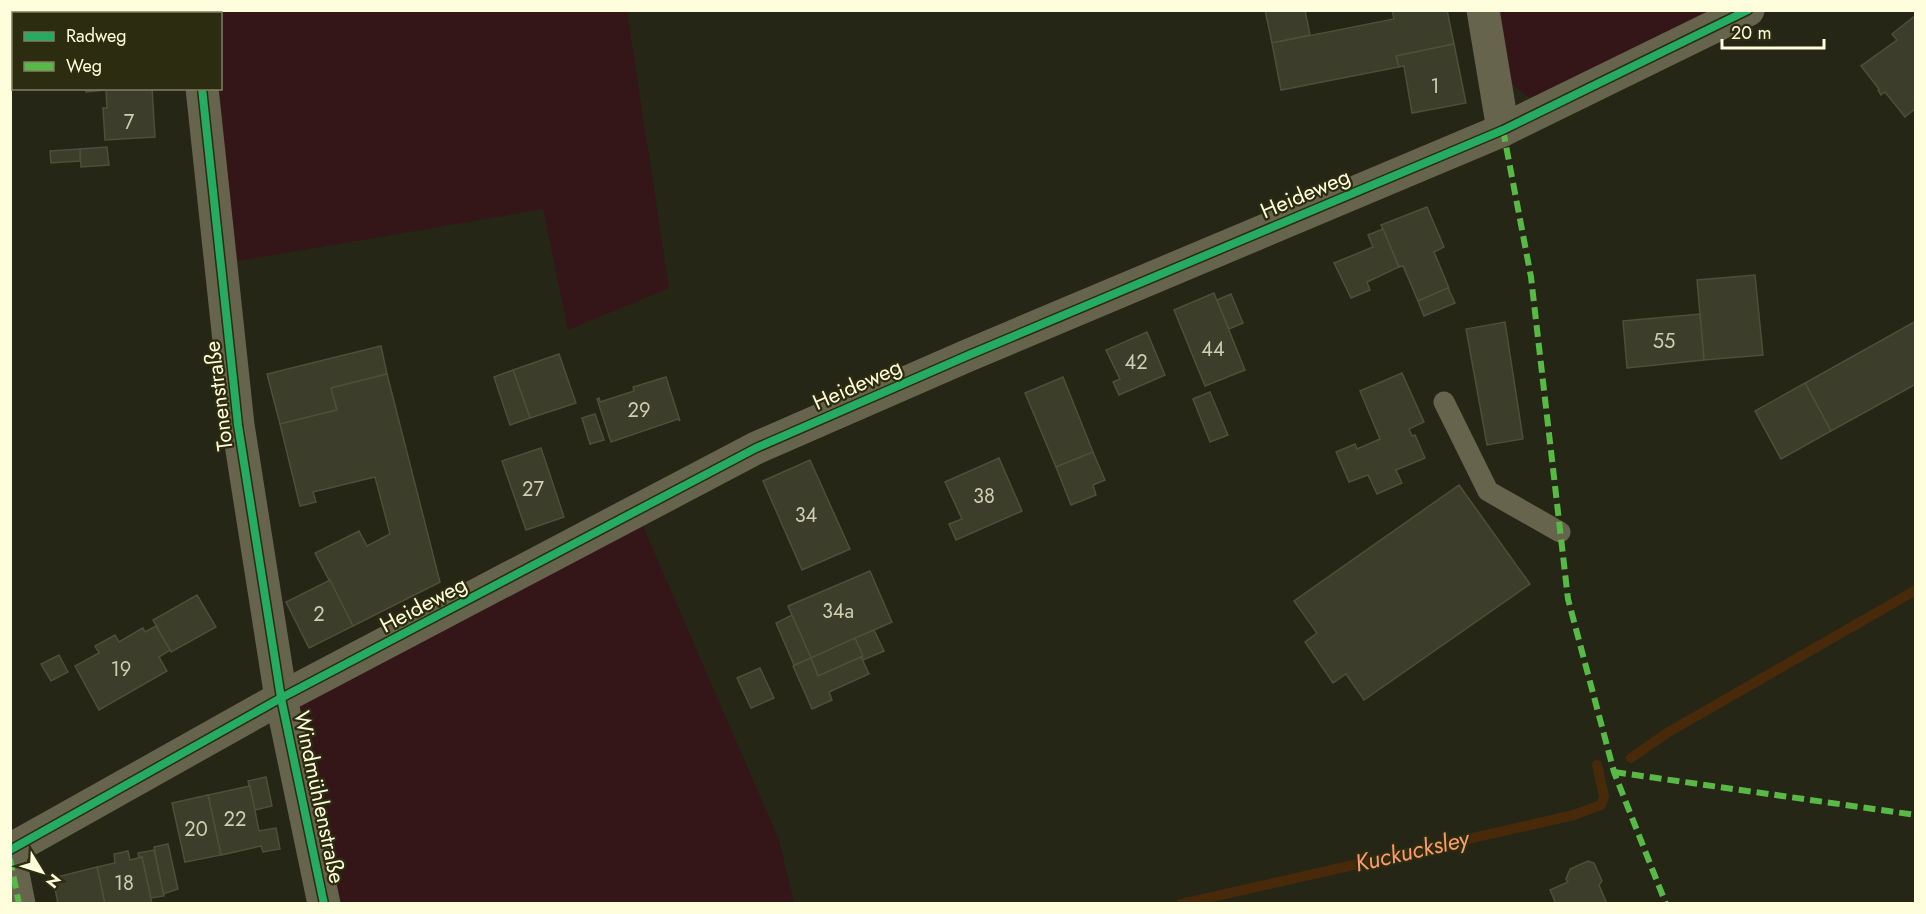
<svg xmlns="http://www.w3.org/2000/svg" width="1926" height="914" viewBox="0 0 1926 914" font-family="Jost,sans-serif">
	<rect width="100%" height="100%" fill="#252616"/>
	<g fill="#341619">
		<path d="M203,11H627L669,288L568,330L543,209L221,264L211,89L220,88V14L203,13Z"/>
		<path d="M1497,11H1718L1535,97L1526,96L1510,82Z"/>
		<path d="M642,524L779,840L794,903H330L298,703Z"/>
	</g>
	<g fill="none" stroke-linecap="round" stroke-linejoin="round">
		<g stroke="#482a0a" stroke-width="10">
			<path d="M1631,758L1667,733L1916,590"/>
			<path d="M1181,904L1574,815L1601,805L1604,796L1597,765"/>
		</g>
	</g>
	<g fill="#3c3d2b" stroke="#4e4f39" stroke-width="1.5">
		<path d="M10,10L14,29V36L10,37Z"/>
		<path d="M12,10H77V14H14V29Z"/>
		<rect x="77" y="10" width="67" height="4"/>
		<path d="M1265,10H1305L1310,35L1272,43Z"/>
		<path d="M1392,10H1447L1454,44L1396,56L1399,67L1281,90L1272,43L1394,19Z"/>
		<path d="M1916,15V96L1914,97L1916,100V108L1905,117L1885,92L1881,95L1878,90L1879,89L1861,66L1897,40L1892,34Z"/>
		<path d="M14,36V68H10V37Z"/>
		<path d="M1454,44L1466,103L1412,113L1404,66L1399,67L1396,56Z"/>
		<path d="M86,88H125L86,92Z"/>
		<path d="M125,88H152L155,137L105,140L103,108H107L106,90Z"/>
		<path d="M107,147L109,165L81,167L80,149Z"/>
		<path d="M80,149V161L51,163L50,151Z"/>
		<path d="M1427,207L1444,247L1434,252L1449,288L1418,301L1403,266L1399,267L1381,225Z"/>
		<path d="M1383,229L1399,267L1367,282L1370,290L1351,298L1334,263L1373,247L1368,235Z"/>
		<path d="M1755,275L1763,355L1704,360L1697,280Z"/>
		<path d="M1448,288L1455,303L1424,316L1418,301Z"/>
		<path d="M1214,293L1245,370L1205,386L1174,310Z"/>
		<path d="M1231,294L1243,323L1229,329L1217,300Z"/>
		<path d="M1700,314L1704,360L1627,368L1623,321Z"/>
		<path d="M1916,321V384L1831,431L1805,383Z"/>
		<path d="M1505,322L1523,439L1487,445L1466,329Z"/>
		<path d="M1147,332L1165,375L1119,395L1113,382L1120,379L1106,350Z"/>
		<path d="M381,346L387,374L331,388L337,410L280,424L267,374Z"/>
		<path d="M559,354L576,403L530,418L513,370Z"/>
		<path d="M513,370L530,418L510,425L494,377Z"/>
		<path d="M1402,373L1424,422L1409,429L1412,436L1415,435L1425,458L1396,470L1402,483L1377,494L1368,475L1349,482L1336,452L1355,444L1357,449L1380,439L1360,391Z"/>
		<path d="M387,374L440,582L353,626L315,553L359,531L367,546L390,534L375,477L313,492L316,502L300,506L280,424L337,410L331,388Z"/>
		<path d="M666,377L680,421L678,419L611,442L597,399L599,398L600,402L634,391L633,387Z"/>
		<path d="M1063,377L1093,452L1056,467L1025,393Z"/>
		<path d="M1805,383L1831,431L1781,459L1755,411Z"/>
		<path d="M1210,392L1228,435L1210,442L1193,399Z"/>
		<path d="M595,414L604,440L590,444L582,418Z"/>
		<path d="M541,448L564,517L526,530L502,461Z"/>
		<path d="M1093,452L1105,480L1093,485L1096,495L1071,505L1056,467Z"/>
		<path d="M999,458L1022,511L956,540L949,524L962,519L945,482Z"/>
		<path d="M810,460L850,549L802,570L763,481Z"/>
		<path d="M1459,485L1530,584L1364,700L1346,674L1333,683L1305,642L1317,633L1294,601Z"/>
		<path d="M870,571L892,622L811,658L788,606Z"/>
		<path d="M330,580L353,626L309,648L286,602Z"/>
		<path d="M197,595L216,627L171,652L153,620Z"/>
		<path d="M792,615L811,658L794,665L776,623Z"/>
		<path d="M156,626L170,650L159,657L167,671L99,710L75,666L99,653L95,646L115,635L119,642L141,629L143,628L145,632Z"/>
		<path d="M874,630L884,651L863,660L855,638Z"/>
		<path d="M855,638L863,656L818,676L811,658Z"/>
		<path d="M59,655L68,672L51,681L41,664Z"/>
		<path d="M861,657L869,674L829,692L832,700L812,709L793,666L811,658L818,676Z"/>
		<path d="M760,668L774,698L751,708L737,678Z"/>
		<path d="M266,777L272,806L255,810L248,781Z"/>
		<path d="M250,786L259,831L276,828L280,849L263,852L261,846L221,855L208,795Z"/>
		<path d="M208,795L221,855L185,862L172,803Z"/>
		<path d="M168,844L178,889L163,894L154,847Z"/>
		<path d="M154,850L164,896L151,898L142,857L139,858L138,853Z"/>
		<path d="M128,851L130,860L142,857L152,904H105L97,867L115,863L114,854Z"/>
		<path d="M1588,861L1594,863L1602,881L1599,885L1607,904H1556L1550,890L1568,882L1566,879L1570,869Z"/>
		<path d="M97,867L105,904H58L53,878Z"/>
	</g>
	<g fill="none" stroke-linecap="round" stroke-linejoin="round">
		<path stroke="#66644c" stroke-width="21" d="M1444,402L1488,491L1560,532"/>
		<g stroke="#66644c" stroke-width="33">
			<path d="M194,10V14"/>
			<path d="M1483,10L1503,130"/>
			<path d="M202,88L238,425L281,698L324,904"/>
			<path d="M10,850L281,698L756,448L969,355L1503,130L1748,10"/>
			<path d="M10,859L19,904"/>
		</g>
		<g stroke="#58b947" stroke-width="6" stroke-dasharray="12 6" stroke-linecap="butt">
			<path d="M1503,130L1531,277L1568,599L1614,772L1666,904"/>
			<path d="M1614,772L1916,815"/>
			<path d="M10,859L19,904"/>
		</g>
		<g stroke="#2b2c10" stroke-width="11">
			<g id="cycleway">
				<path d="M202,88L238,425L281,698L324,904"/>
				<path d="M10,850L281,698L756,448L969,355L1503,130L1748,10"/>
			</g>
		</g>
		<use href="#cycleway" stroke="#26ab63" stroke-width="8"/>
	</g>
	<g text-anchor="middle" stroke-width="4.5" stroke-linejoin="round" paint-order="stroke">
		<g font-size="20" fill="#ceceb0">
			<text x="1435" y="93">1</text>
			<text x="129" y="129">7</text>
			<text x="1664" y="348">55</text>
			<text x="1213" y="356">44</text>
			<text x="1136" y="369">42</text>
			<text x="639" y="417">29</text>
			<text x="533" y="496">27</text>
			<text x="984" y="503">38</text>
			<text x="806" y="522">34</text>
			<text x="838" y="618">34a</text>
			<text x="319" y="621">2</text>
			<text x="121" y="676">19</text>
			<text x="235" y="826">22</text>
			<text x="196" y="836">20</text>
			<text x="124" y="890">18</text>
		</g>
		<g font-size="22" fill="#fffedc" stroke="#2b2c10">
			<text transform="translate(1305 193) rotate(-23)" y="8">Heideweg</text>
			<text transform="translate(857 384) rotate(-24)" y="8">Heideweg</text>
			<text transform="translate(218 396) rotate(-97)" y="8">Tonenstraße</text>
			<text transform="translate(423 604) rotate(-28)" y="8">Heideweg</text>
			<text transform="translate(320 797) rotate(78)" y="8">Windmühlenstraße</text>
		</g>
		<g font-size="24" font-style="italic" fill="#ff9a6a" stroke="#2b2c10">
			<text transform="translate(1412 851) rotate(-13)" y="8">Kuckucksley</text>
		</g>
	</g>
	<rect width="1926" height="914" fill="none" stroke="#fffedc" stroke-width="24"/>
	<rect x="12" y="12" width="210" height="78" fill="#2b2c10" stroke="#808062" stroke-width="1.5"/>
	<rect x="24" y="32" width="30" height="9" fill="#26ab63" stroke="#808062" stroke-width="1.5"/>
	<text x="66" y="42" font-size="18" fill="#fffedc">Radweg</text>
	<rect x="24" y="62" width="30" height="9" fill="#58b947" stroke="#808062" stroke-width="1.5"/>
	<text x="66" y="72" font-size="18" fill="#fffedc">Weg</text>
	<g transform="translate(42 872) rotate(128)" stroke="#2b2c10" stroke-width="4.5" paint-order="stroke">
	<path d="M0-4.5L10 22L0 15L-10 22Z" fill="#fffedc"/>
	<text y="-9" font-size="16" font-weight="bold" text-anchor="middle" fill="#fffedc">N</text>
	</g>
	<path d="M1722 39v9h102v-9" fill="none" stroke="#fffedc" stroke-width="3"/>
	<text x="1731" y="39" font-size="18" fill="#fffedc" stroke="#2b2c10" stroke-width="4.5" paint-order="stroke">20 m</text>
</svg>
